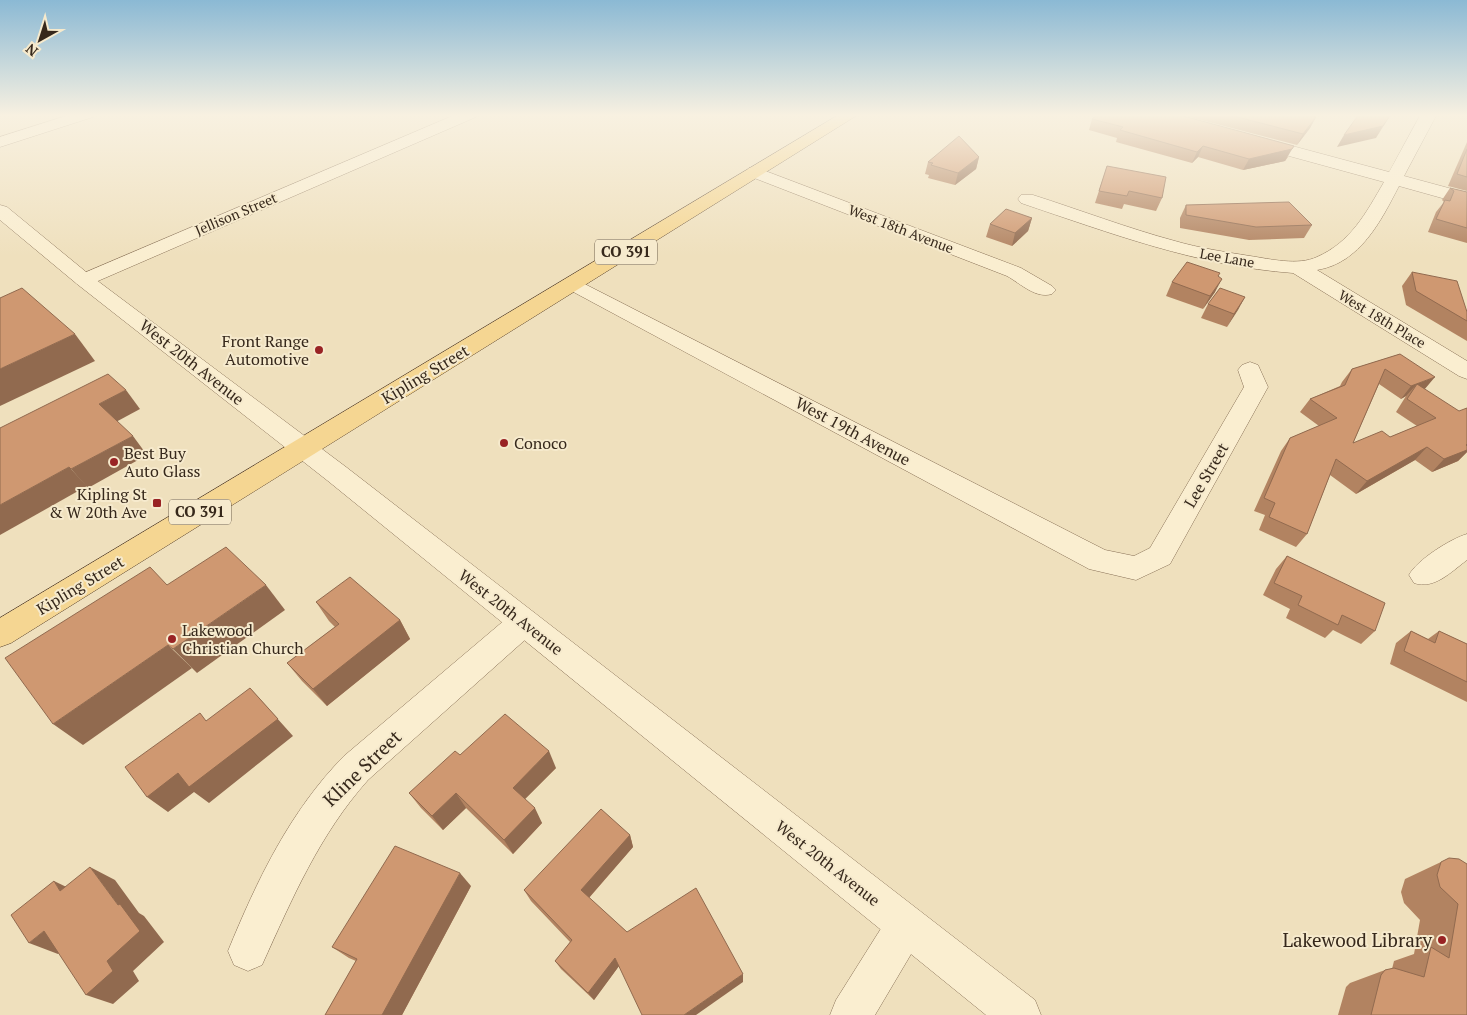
<svg xmlns="http://www.w3.org/2000/svg" width="1467" height="1015" viewBox="0 0 1467 1015" font-family="'PT Serif',serif">
	<rect width="100%" height="100%" fill="#efe0bd"/>
	<g fill="none" stroke-linecap="round" stroke-linejoin="round">
		<g stroke="#887056" stroke-width="1">
			<g id="minor">
				<path d="M72,114H95L93,117L0,147V137Z"/>
				<path d="M457,114H478L476,117L91,284L84,286L77,284L74,280L77,276Z"/>
				<path d="M1421,114H1437L1404,176L1467,193V205L1399,186C1381,221 1360,263 1317,270L1467,361V379L1459,376L1293,273C1198,266 1110,233 1021,203L1018,199L1021,195H1033C1080,210 1127,228 1175,241C1199,248 1225,252 1250,256C1270,259 1298,266 1317,257C1351,242 1366,213 1384,182L1249,145L1247,141L1249,137L1255,136L1389,172Z"/>
				<path d="M755,167L1021,268L1052,286L1056,290L1052,294C1036,299 1021,284 1007,276L749,176L746,172L749,168Z"/>
				<path d="M573,278L1105,550L1134,556L1150,548L1244,387L1238,370L1242,365L1250,362L1258,365L1268,387L1170,564L1136,580L1089,569L566,288L563,284L566,280Z"/>
				<path d="M1467,534V560C1451,572 1434,590 1414,583L1409,575C1417,560 1450,539 1467,534Z"/>
				<path d="M524,609L535,613L539,622L535,631L368,780C319,835 292,899 262,965L248,971L234,965L228,951C257,880 290,811 344,756L513,613Z"/>
				<path d="M906,905L920,911L926,925L920,939L875,1015H830L836,1000L892,911Z"/>
			</g>
		</g>
		<g stroke="#887056" stroke-width="1">
			<path id="tertiary" d="M0,205L7,207L91,276L346,467L1035,1000L1041,1015H986L328,481L77,284L0,220Z"/>
		</g>
		<g stroke="#553e2a" stroke-width="1">
			<path id="primary" d="M840,114H859L11,643L0,647V618Z"/>
		</g>
		<use href="#minor" fill="#faeed0" fill-rule="evenodd"/>
		<use href="#tertiary" fill="#faeed0" fill-rule="evenodd"/>
		<use href="#primary" fill="#f5d692" fill-rule="evenodd"/>
	</g>
	<g fill="#b28361" fill-rule="evenodd">
		<path d="M1178,114H1303L1316,117L1310,128L1297,145Z"/>
		<path d="M1092,119L1288,157L1285,161L1243,170L1198,157L1192,163L1116,142L1117,138L1089,130Z"/>
		<path d="M1467,142V191L1448,186Z"/>
		<path d="M979,157L976,169L955,185L928,178L929,175L925,174L928,162Z"/>
		<path d="M1107,166L1162,198L1156,211L1124,204L1122,209L1095,203Z"/>
		<path d="M1450,188L1467,192V243L1428,232L1436,212L1444,202L1442,200Z"/>
		<path d="M1186,205L1312,225L1304,238L1249,240L1180,228V218Z"/>
		<path d="M1032,218L1028,231L1012,246L986,237L990,224Z"/>
		<path d="M1412,272L1467,312V341L1406,305L1402,286Z"/>
		<path d="M1218,276L1215,292L1203,309L1166,296L1172,282Z"/>
		<path d="M1245,297L1227,327L1201,318L1208,304Z"/>
		<path d="M1400,354L1467,452L1458,461L1432,472L1415,460L1356,494L1330,475L1307,534L1296,547L1259,530L1265,515L1254,511L1281,451L1290,438L1319,426L1300,412L1310,399L1340,386L1342,382L1352,369ZM1379,384L1401,399L1406,396L1396,412L1417,426L1390,437L1353,443Z"/>
		<path d="M1287,556L1375,631L1361,644L1333,630L1325,638L1286,618L1290,609L1263,595L1276,569Z"/>
		<path d="M316,602L400,620L410,639L327,706L302,681L287,663L335,627L329,621Z"/>
		<path d="M1411,631L1428,639L1439,631L1467,644V702L1390,664L1396,643Z"/>
		<path d="M460,755L556,768L525,799L542,823L513,854L466,808L443,830L421,808L409,793Z"/>
		<path d="M630,835L633,847L589,898L627,932L743,982L619,966L594,1000L561,969L555,961L570,942L531,901L524,890Z"/>
		<path d="M1459,859L1467,1015H1338L1346,987L1350,983L1385,970L1392,969L1394,961L1414,954L1420,920L1404,903L1401,892L1405,879L1441,862Z"/>
		<path d="M471,886L402,1015H325L356,961L349,958L332,947Z"/>
	</g>
	<g fill="#916a4f">
		<path d="M1391,114L1376,138L1337,147L1344,135Z"/>
		<path d="M1316,117L1310,128L1297,145L1303,134Z"/>
		<path d="M1203,146L1198,157L1192,163L1197,152Z"/>
		<path d="M1294,146L1285,161L1243,170L1249,159Z"/>
		<path d="M979,157L976,169L955,185L958,173Z"/>
		<path d="M1032,218L1028,231L1012,246L1015,233Z"/>
		<path d="M1222,279L1215,292L1203,309L1210,296Z"/>
		<path d="M1245,297L1238,310L1227,327L1234,314Z"/>
		<path d="M75,334L95,361L0,406V369Z"/>
		<path d="M1435,377L1424,390L1417,384L1406,396L1401,399L1411,386Z"/>
		<path d="M126,390L140,409L114,423L99,404Z"/>
		<path d="M133,436L147,455L88,488L71,469Z"/>
		<path d="M1467,444V452L1458,461L1432,472L1444,459Z"/>
		<path d="M1427,447L1415,460L1356,494L1367,481Z"/>
		<path d="M69,467L87,486L0,535V505Z"/>
		<path d="M266,585L285,610L197,673L173,649Z"/>
		<path d="M400,620L410,639L327,706L313,689Z"/>
		<path d="M168,645L192,668L83,745L53,724Z"/>
		<path d="M250,688L293,736L209,803L194,792L168,812L147,797Z"/>
		<path d="M549,751L556,768L521,803L513,788Z"/>
		<path d="M456,793L466,808L443,830L432,816Z"/>
		<path d="M535,808L542,823L513,854L504,840Z"/>
		<path d="M630,835L633,847L586,901L581,890Z"/>
		<path d="M90,867L115,880L139,913L144,916L164,942L133,971L139,981L113,1004L86,995L107,961L118,905Z"/>
		<path d="M460,873L471,886L402,1015H382Z"/>
		<path d="M54,881L81,894L60,891Z"/>
		<path d="M44,931L72,942L58,954L29,943Z"/>
		<path d="M615,958L619,966L594,1000L588,993Z"/>
		<path d="M743,974V982L696,1015H684Z"/>
	</g>
	<g fill="#cf9871" stroke="#916a4f">
		<path d="M1098,114H1176L1294,146L1292,149L1249,159L1203,146L1197,152L1120,130L1123,127L1092,119Z"/>
		<path d="M1226,114H1303L1316,117L1303,134Z"/>
		<path d="M1359,114H1391L1383,126L1344,135Z"/>
		<path d="M959,136L979,157L958,173L931,165L933,163L928,162Z"/>
		<path d="M1467,149V177L1457,174Z"/>
		<path d="M1107,166L1166,177L1162,198L1129,191L1127,196L1099,191Z"/>
		<path d="M1450,188L1467,192V228L1436,219L1445,200L1450,201L1454,191Z"/>
		<path d="M1289,202L1312,225L1256,227L1186,215V205Z"/>
		<path d="M1006,209L1032,218L1015,233L990,224Z"/>
		<path d="M1187,262L1220,273L1218,276L1222,279L1210,296L1172,282Z"/>
		<path d="M1412,272L1457,281L1467,312V321L1416,291Z"/>
		<path d="M22,288L75,334L0,369V298Z"/>
		<path d="M1220,288L1245,297L1234,314L1208,304Z"/>
		<path d="M1400,354L1435,377L1411,386L1385,369L1353,443L1382,431L1390,437L1436,418L1407,399L1417,384L1459,411L1467,408V444L1466,445L1467,446V450L1444,459L1427,447L1367,481L1336,459L1307,534L1269,517L1275,503L1264,498L1290,438L1337,418L1310,399L1345,385L1352,369Z"/>
		<path d="M108,374L126,390L99,404L133,436L71,469L69,467L0,505V428Z"/>
		<path d="M226,547L266,585L173,649L168,645L53,724L5,658L150,567L167,585Z"/>
		<path d="M1287,556L1385,603L1375,631L1342,615L1338,625L1298,605L1302,596L1274,583Z"/>
		<path d="M350,577L400,620L313,689L287,663L339,624L316,602Z"/>
		<path d="M1411,631L1435,643L1439,631L1467,644V682L1404,651Z"/>
		<path d="M250,688L278,719L189,787L178,773L147,797L125,767L200,713L206,721Z"/>
		<path d="M505,714L549,751L513,788L535,808L504,840L456,793L432,816L409,793L455,751L460,755Z"/>
		<path d="M601,809L630,835L581,890L627,932L696,888L743,974L684,1015H642L615,958L588,993L555,961L572,940L524,890Z"/>
		<path d="M395,846L460,873L382,1015H325L357,959L332,947Z"/>
		<path d="M1449,858L1459,859L1467,864V1015H1371L1381,975L1385,970L1394,968L1424,977L1431,947L1449,958L1458,904L1440,887L1437,875L1441,862Z"/>
		<path d="M90,867L118,905L120,904L140,931L107,961L113,971L86,995L44,931L29,943L11,915L54,881L60,891Z"/>
	</g>
	<linearGradient id="sky" x2="0" y2="1"><stop stop-color="#8bb9d4"/><stop offset="0.45" stop-color="#f8f1e1"/><stop offset="1" stop-color="#f8f1e1" stop-opacity="0"/></linearGradient>
	<rect width="1467" height="256" fill="url(#sky)"/>
	<g fill="#992324" stroke="#f6eacd" stroke-width="2">
		<circle cx="319" cy="350" r="5"/>
		<circle cx="504" cy="443" r="5"/>
		<circle cx="114" cy="462" r="5"/>
		<rect x="152" y="498" width="10" height="10" rx="2.5"/>
		<circle cx="172" cy="639" r="5"/>
		<circle cx="1442" cy="940" r="5"/>
	</g>
	<g text-anchor="middle" stroke-width="4" stroke-linejoin="round" paint-order="stroke">
		<g font-size="14" fill="#36281b" stroke="#f6eacd">
			<text transform="translate(236 214) rotate(-23)" y="5">Jellison Street</text>
			<text transform="translate(901 229) rotate(21)" y="5">West 18th Avenue</text>
			<text transform="translate(1227 258) rotate(10)" y="5">Lee Lane</text>
			<text transform="translate(1382 319) rotate(31)" y="5">West 18th Place</text>
		</g>
		<g fill="#f6eacd" stroke="#706250" stroke-width="1">
			<rect x="595" y="239.5" width="62" height="25" rx="4"/>
			<rect x="169" y="499.5" width="62" height="25" rx="4"/>
		</g>
		<g font-size="15" font-weight="bold" fill="#36281b">
			<text x="626" y="257">CO 391</text>
			<text x="200" y="517">CO 391</text>
		</g>
		<g font-size="16" fill="#36281b" stroke="#f6eacd" text-anchor="start">
			<text x="309" y="347" text-anchor="end">Front Range<tspan x="309" dy="18">Automotive</tspan></text>
			<text x="514" y="449">Conoco</text>
			<text x="124" y="459">Best Buy<tspan x="124" dy="18">Auto Glass</tspan></text>
			<text x="147" y="500" text-anchor="end">Kipling St<tspan x="147" dy="18">&amp; W 20th Ave</tspan></text>
			<text x="182" y="636">Lakewood<tspan x="182" dy="18">Christian Church</tspan></text>
		</g>
		<g font-size="16" fill="#36281b" stroke="#f6eacd">
			<text transform="translate(192 362) rotate(38)" y="6">West 20th Avenue</text>
			<text transform="translate(425 374) rotate(-31)" y="6">Kipling Street</text>
			<text transform="translate(853 431) rotate(28)" y="6">West 19th Avenue</text>
			<text transform="translate(1206 475) rotate(-60)" y="6">Lee Street</text>
			<text transform="translate(80 585) rotate(-31)" y="6">Kipling Street</text>
			<text transform="translate(511 612) rotate(38)" y="6">West 20th Avenue</text>
			<text transform="translate(828 863) rotate(38)" y="6">West 20th Avenue</text>
		</g>
		<g font-size="19" fill="#36281b" stroke="#f6eacd">
			<text transform="translate(362 768) rotate(-44)" y="7">Kline Street</text>
		</g>
		<g font-size="19" fill="#36281b" stroke="#f6eacd" text-anchor="end">
			<text x="1432" y="947">Lakewood Library</text>
		</g>
	</g>
	<g transform="translate(40 40) rotate(219)" stroke="#f6eacd" stroke-width="4" paint-order="stroke">
	<path d="M0-4L9 19L0 12L-9 19Z" fill="#36281b"/>
	<text y="-8" font-size="14" font-weight="bold" text-anchor="middle" fill="#36281b">N</text>
	</g>
</svg>
